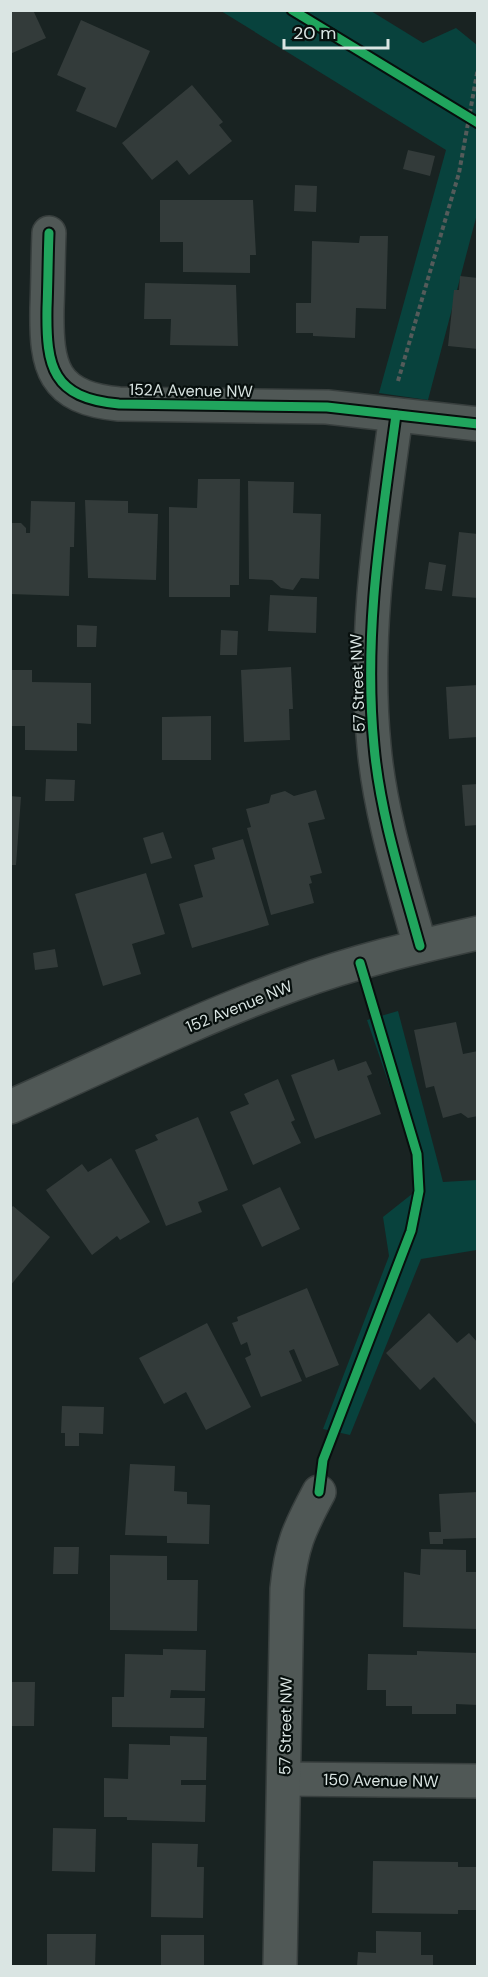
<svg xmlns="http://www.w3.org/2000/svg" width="488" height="1977" viewBox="0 0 488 1977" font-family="'DM Sans',sans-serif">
	<rect width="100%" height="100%" fill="#192322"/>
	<g fill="#08423d">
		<path d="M221,11H371L423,43L456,28L477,45V214L428,400L379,393L446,150Z"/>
		<path d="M398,1011L443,1182L477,1180V1250L421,1259L350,1435L323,1429L389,1256L383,1217L412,1194L413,1154L367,1020Z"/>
	</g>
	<g fill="#333b3a">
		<path d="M10,10H33L46,38L10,54Z"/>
		<path d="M81,20L150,51L116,128L76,111L86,88L57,75Z"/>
		<path d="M192,85L223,122L219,125L232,141L189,175L177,160L152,180L122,143Z"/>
		<path d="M408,150L435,156L430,176L403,169Z"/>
		<path d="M295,185L317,186L316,212L294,211Z"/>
		<path d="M160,200H253L256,255H250V273L183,272V242H160Z"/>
		<path d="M360,236H388L386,309L356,308L355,338L313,336V333H296V303H311L312,241L359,243Z"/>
		<path d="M460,276L478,278V349L448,346L454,290H459Z"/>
		<path d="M145,283L236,285L238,346L170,345L171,319H144Z"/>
		<path d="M198,479H240L239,585H230V597H169V507L197,508Z"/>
		<path d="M248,481L294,482L293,513L321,514L319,579L301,578L293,590L281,588L272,580L249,579Z"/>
		<path d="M85,500L128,501V513L158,514L156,580L88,578Z"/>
		<path d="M31,501L75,502L74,547H70L69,596L10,594V523H21L26,528V533H30Z"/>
		<path d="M459,532L478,534V598L452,596Z"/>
		<path d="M429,562L446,565L442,591L425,589Z"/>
		<path d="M270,595L317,597L316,633L268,631Z"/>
		<path d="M77,625L97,626L96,647H77Z"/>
		<path d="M221,630L238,631L237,655H220Z"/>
		<path d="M291,667L293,709H289L290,740L244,742L241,670Z"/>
		<path d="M10,670H32V682L91,683V724L77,723V751L25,750V726H10Z"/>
		<path d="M478,685V737L449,739L446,687Z"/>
		<path d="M211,716V760H162V717Z"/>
		<path d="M46,779L75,780L74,801H45Z"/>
		<path d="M478,784V825L465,826L462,785Z"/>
		<path d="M316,790L325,819L308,823L322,873L310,876L312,883L309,884L314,903L271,915L247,828L251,827L246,809L269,803L271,795L285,791L294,796Z"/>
		<path d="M10,796L21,797L16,865H10Z"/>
		<path d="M163,832L172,858L151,864L143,838Z"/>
		<path d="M243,839L269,925L192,948L179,904L203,897L194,865L215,859L212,848Z"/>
		<path d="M146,873L165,934L132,944L141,974L103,986L75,894Z"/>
		<path d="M55,949L58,967L35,970L33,953Z"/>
		<path d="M456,1022L463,1054L478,1051V1116L468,1118L461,1113L443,1118L434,1086L426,1088L414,1030Z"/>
		<path d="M334,1059L338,1071L366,1061L372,1074L367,1076L381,1114L315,1139L291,1075Z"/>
		<path d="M278,1079L295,1120L291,1122L301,1143L253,1165L230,1112L249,1104L244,1094Z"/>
		<path d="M198,1117L228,1190L198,1202L202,1212L166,1226L135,1150L158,1140L155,1135Z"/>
		<path d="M111,1158L150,1222L120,1240L117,1236L92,1255L46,1190L82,1164L88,1172Z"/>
		<path d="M280,1187L300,1229L262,1247L242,1205Z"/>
		<path d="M13,1206L50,1237L10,1286V1209Z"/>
		<path d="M307,1288L339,1365L306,1378L294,1349L289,1351L302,1381L261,1397L245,1358L251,1355L247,1342L241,1345L232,1323L238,1321L237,1317Z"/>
		<path d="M429,1313L457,1343L469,1333L478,1343L476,1424L434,1377L420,1390L386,1353Z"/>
		<path d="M207,1323L251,1407L206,1430L186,1392L164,1404L139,1358Z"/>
		<path d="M62,1406L104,1407L103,1434L79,1433V1446H65V1433H61Z"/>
		<path d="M130,1464L175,1466L174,1491L187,1492V1504L210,1505L209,1544L167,1543V1536L125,1535Z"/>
		<path d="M478,1492V1538L443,1539V1544H430L429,1532H441L439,1494Z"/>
		<path d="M54,1547H79L78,1574H53Z"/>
		<path d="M421,1549L466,1550V1572H478V1629L403,1627L404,1572L420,1575Z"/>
		<path d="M110,1555L167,1556V1580H198L197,1631L110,1630Z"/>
		<path d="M163,1649L206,1650L205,1691L171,1690L170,1698H205L204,1728L112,1727V1697H124L125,1654L163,1655Z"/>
		<path d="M417,1651L478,1653V1705L456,1704V1714H412V1706H386V1690H367L368,1654L417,1655Z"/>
		<path d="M10,1682H35L34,1726H10Z"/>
		<path d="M170,1736L207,1737L206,1780H181V1785H206L205,1822L127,1820V1817H104V1778L128,1779L129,1744L170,1745Z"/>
		<path d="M53,1828L96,1829L95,1872L52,1871Z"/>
		<path d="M152,1843L198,1844L197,1867H204L203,1918L151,1917Z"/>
		<path d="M373,1861L458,1862V1867H478V1910H458V1914L372,1913Z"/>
		<path d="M376,1931L421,1932V1955H433V1966H357L358,1952L376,1953Z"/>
		<path d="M47,1934H96L95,1966H47Z"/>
		<rect x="161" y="1935" width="43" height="31"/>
	</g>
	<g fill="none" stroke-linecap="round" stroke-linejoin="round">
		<g stroke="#383f3e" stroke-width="36">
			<g id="street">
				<path d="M49,233C48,258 48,283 47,308C46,367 52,398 119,404L327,407L478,424"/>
				<path d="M396,415C381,526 363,634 374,746C380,814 402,881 420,946"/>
				<path d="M10,1107C104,1065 197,1019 294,984C353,962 416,947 478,933"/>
				<path d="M284,1779L478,1781"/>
				<path d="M280,1966L287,1589C291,1547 299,1529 319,1492"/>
			</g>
		</g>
		<path stroke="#545b5a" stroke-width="4" stroke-dasharray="4.5 3" stroke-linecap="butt" d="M398,381L459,173L478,68"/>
		<use href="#street" stroke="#505856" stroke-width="33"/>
		<g stroke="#070f0d" stroke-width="13">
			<g id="cycleway">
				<path d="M292,10L478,123"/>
				<path d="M49,233C48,258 48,283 47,308C46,367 52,398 119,404L327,407L478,424"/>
				<path d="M396,415C381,526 363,634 374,746C380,814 402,881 420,946"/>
				<path d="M319,1492L323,1460L411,1231L419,1191L417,1154L360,963"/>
			</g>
		</g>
		<use href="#cycleway" stroke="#20a55d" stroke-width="9"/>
	</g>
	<g text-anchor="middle" stroke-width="4.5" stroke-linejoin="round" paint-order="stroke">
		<g font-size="16" fill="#dae5e3" stroke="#070f0d">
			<text transform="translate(191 390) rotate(1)" y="6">152A Avenue NW</text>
			<text transform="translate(357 683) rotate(-92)" y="6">57 Street NW</text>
			<text transform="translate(239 1006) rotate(-22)" y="6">152 Avenue NW</text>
			<text transform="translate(285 1726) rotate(-89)" y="6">57 Street NW</text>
			<text transform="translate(381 1780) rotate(1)" y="6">150 Avenue NW</text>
		</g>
	</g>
	<rect width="488" height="1977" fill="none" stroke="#dae5e3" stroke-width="24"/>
	<path d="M284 39v9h104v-9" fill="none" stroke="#dae5e3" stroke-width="3"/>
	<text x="293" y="39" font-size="18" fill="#dae5e3" stroke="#070f0d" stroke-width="4.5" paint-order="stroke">20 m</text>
</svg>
